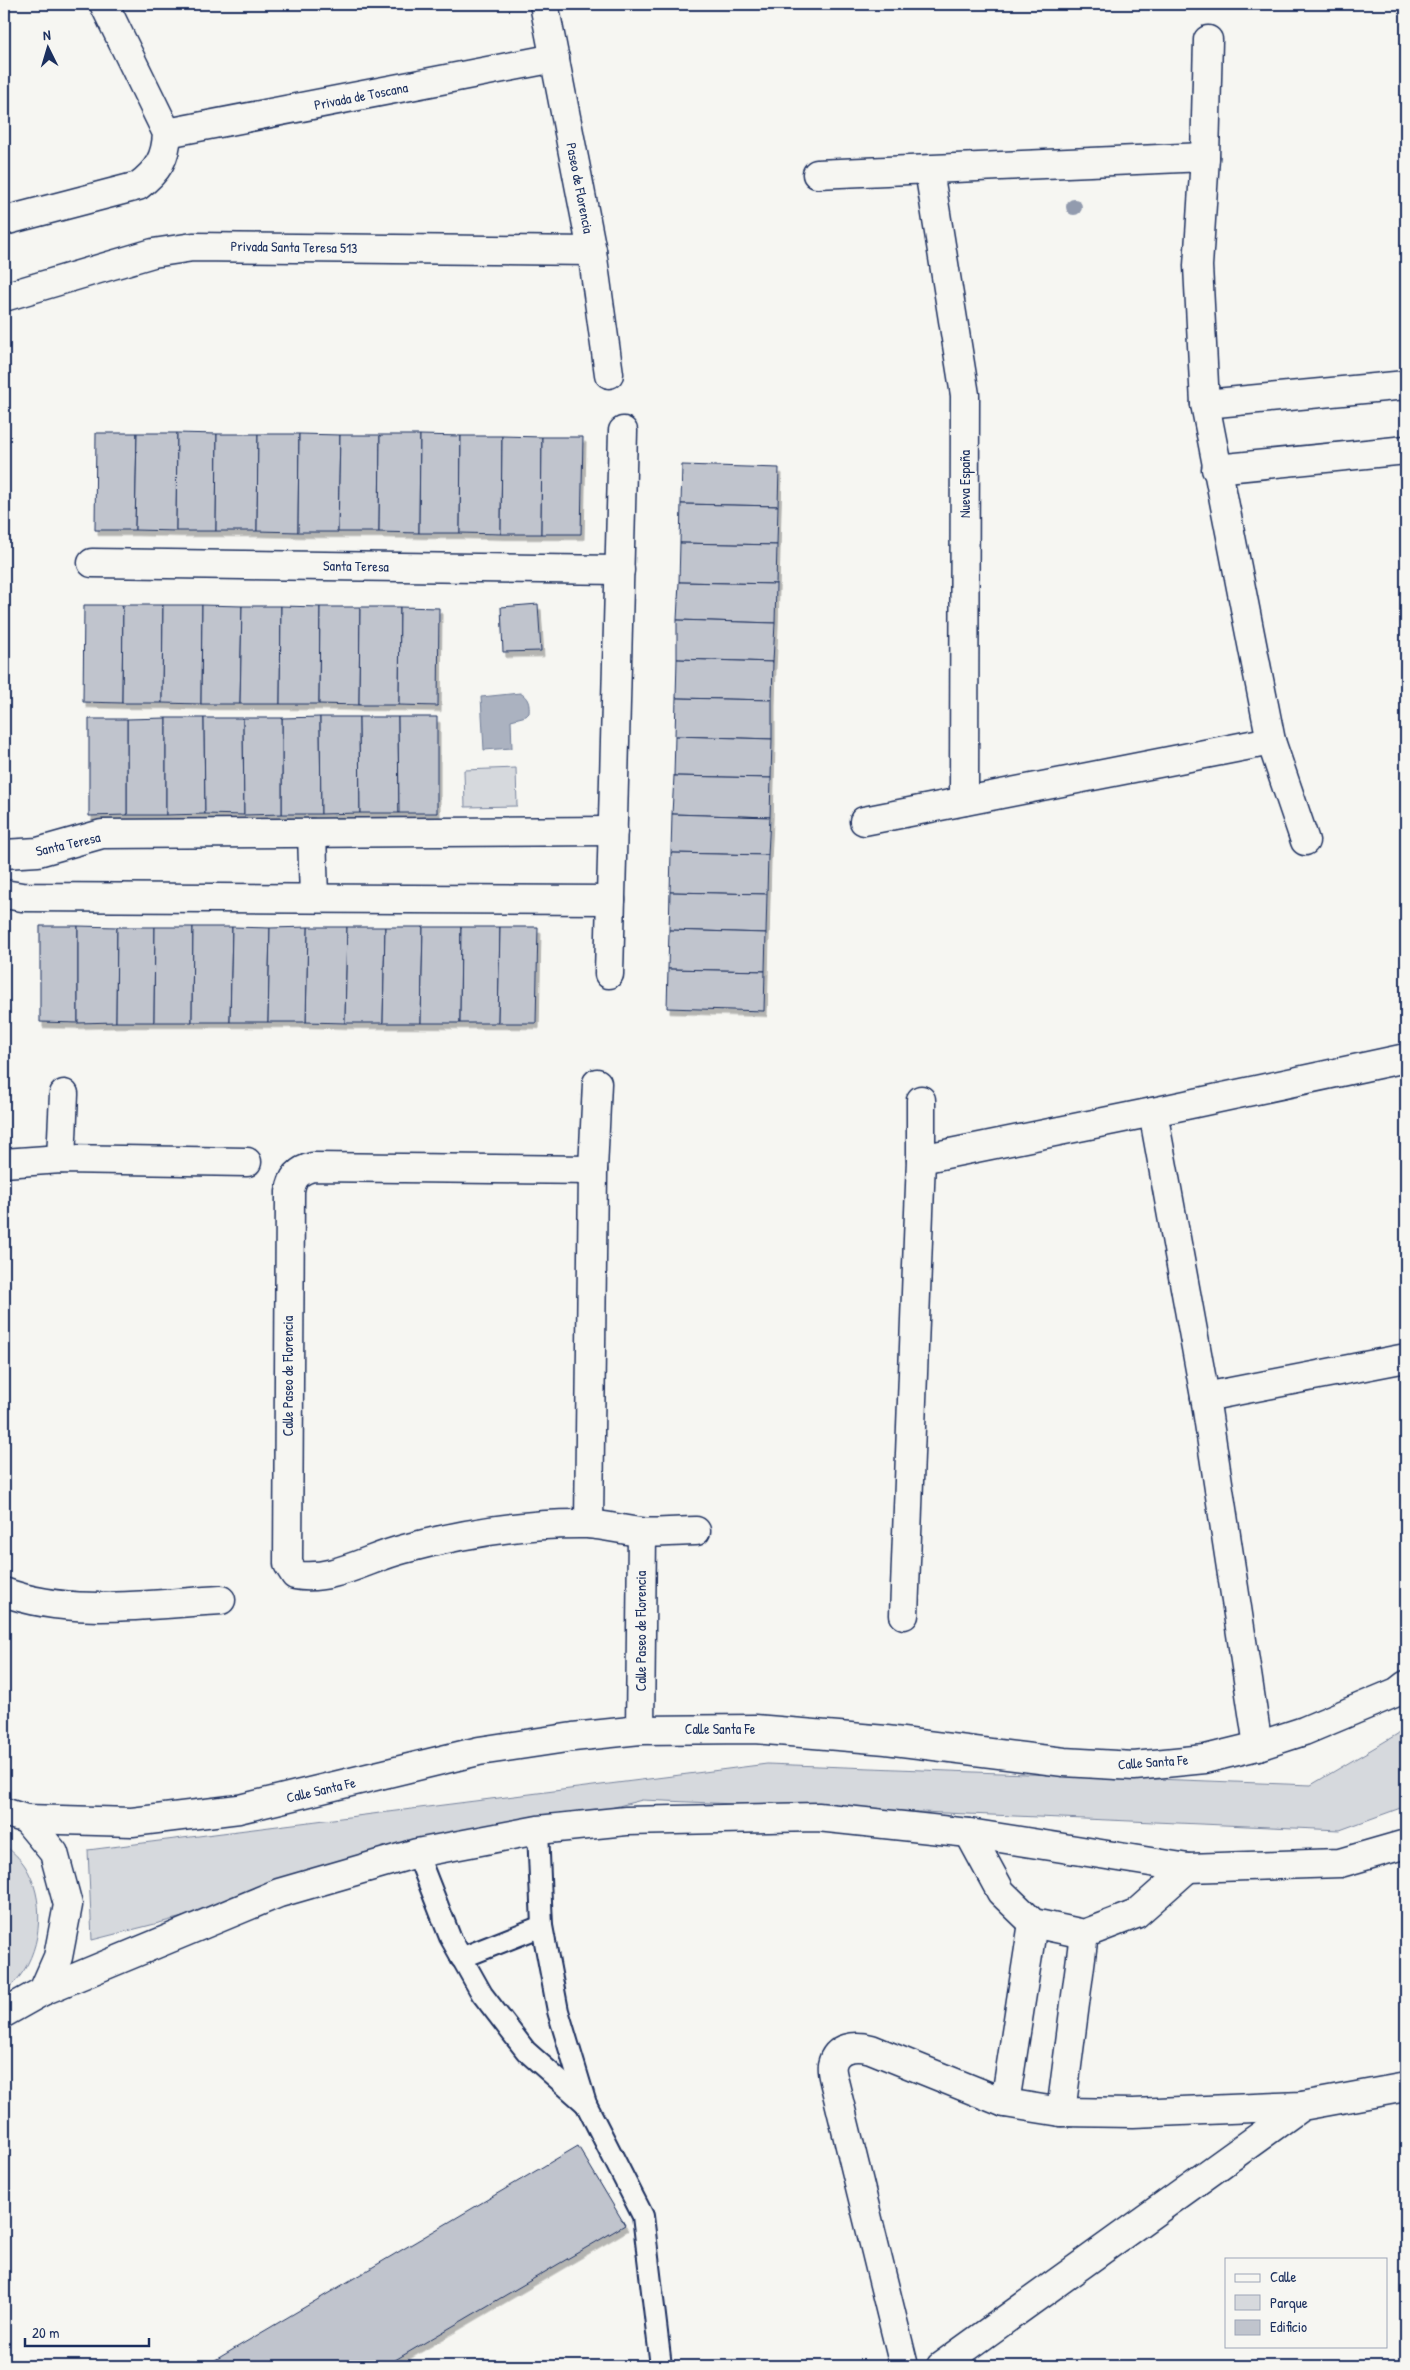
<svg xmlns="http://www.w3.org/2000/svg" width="1410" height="2370" viewBox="0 0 1410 2370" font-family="'Patrick Hand',sans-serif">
	<defs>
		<filter id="shadow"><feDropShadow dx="3" dy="5.5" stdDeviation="0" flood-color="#0004"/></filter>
	</defs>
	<rect width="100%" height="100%" fill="#f6f6f2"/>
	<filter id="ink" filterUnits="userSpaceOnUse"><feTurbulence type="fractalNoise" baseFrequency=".02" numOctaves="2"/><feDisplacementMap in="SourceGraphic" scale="10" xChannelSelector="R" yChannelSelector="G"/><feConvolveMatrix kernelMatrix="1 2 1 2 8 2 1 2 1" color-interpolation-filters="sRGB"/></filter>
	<g filter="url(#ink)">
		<g fill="#d6d9dd" stroke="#78849e">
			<path d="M516,768L517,806L465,807L464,770Z"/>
			<path d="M1406,1729V1806L1340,1830L642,1800L92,1940L88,1850L767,1764L1311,1785Z"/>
			<path d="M4,1844C11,1851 20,1858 25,1866C45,1897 43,1946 20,1976C16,1982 9,1987 4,1992Z"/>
		</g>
		<path fill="#abb2c0" stroke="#717e99" d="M520,693C528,697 530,704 529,713L526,716L511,720L512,748L484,750L481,697Z"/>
		<g fill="#c0c4cd" stroke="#1b2f5e" filter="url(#shadow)">
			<path d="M96,433H137L135,530H95Z"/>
			<path d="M137,433H177L176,531L135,530Z"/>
			<path d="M177,433L217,434L216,531H176Z"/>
			<path d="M217,434H258L257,531H216Z"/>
			<path d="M258,434H299L298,532L257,531Z"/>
			<path d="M299,434L340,435L338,532H298Z"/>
			<path d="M340,435H380L379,532H338Z"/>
			<path d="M380,435H420L419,533L379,532Z"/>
			<path d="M420,435L461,436L460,533H419Z"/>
			<path d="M461,436H502L501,534L460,533Z"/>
			<path d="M502,436L542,437L541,534H501Z"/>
			<path d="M542,437H583L581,534H541Z"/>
			<path d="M682,465L779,468L778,506L681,504Z"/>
			<path d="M681,504L778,506L777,545L680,543Z"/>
			<path d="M680,543L777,545L776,584L679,582Z"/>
			<path d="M679,582L776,584L775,623L677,620Z"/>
			<path d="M538,604L541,651L503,652L501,607Z"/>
			<path d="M84,605H123L122,703L83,702Z"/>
			<path d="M123,605H163L162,703H122Z"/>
			<path d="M163,605H202L201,704L162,703Z"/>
			<path d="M202,605L242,606L240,704H201Z"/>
			<path d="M242,606H281L280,704H240Z"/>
			<path d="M281,606L320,607L319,704H280Z"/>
			<path d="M320,607H360L359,705L319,704Z"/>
			<path d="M360,607H400L399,705H359Z"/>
			<path d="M400,607L439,608L438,706L399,705Z"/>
			<path d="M677,620L775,623L773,662L677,659Z"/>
			<path d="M677,659L773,662L772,700L676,698Z"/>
			<path d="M676,698L772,700V739L675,736Z"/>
			<path d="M320,717L321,814H282V718Z"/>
			<path d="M320,717H359L360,813L321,814Z"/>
			<path d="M359,717H398L399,813H360Z"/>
			<path d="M398,717H437V813H399Z"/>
			<path d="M166,718V815H127V719Z"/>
			<path d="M166,718H204L205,814L166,815Z"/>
			<path d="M204,718H243L244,815L205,814Z"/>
			<path d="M243,718H282V814L244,815Z"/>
			<path d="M89,719H127V815L89,816Z"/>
			<path d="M675,736L772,739L771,778L674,776Z"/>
			<path d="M674,776L771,778L770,817L672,814Z"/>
			<path d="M672,814L770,817L768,855L671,853Z"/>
			<path d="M671,853L768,855L767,894L670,892Z"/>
			<path d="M670,892L767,894L766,933L669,930Z"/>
			<path d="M40,926H78V1023L40,1022Z"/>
			<path d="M78,926L117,927L116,1022L78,1023Z"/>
			<path d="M117,927H155L154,1022H116Z"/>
			<path d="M155,927H193L192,1022H154Z"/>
			<path d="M193,927H232L230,1022H192Z"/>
			<path d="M232,927L270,928L268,1022H230Z"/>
			<path d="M308,927H347L345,1023L306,1022Z"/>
			<path d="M308,927L306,1022H268L270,928Z"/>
			<path d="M347,927H385L383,1023H345Z"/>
			<path d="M385,927H423L421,1023H383Z"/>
			<path d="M423,927H461L460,1023H421Z"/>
			<path d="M461,927H500L498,1023H460Z"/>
			<path d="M500,927H538L536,1023H498Z"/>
			<path d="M669,930L766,933L765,971L668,969Z"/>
			<path d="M668,969L765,971L764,1011L667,1008Z"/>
			<path d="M578,2146L625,2225L385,2366H205Z"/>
		</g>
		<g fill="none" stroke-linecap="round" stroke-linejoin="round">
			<g stroke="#1b2f5e" stroke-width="24">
				<g id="lane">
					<path d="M538,1830L542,1926L558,2011L586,2104L643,2216L661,2366"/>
					<path d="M417,1853L450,1937L482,1994L526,2051L586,2104"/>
					<path d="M461,1958L542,1926"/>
				</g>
			</g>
			<g stroke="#1b2f5e" stroke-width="31">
				<g id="street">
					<path d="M544,4L592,251L609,374"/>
					<path d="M1208,40L1205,157L1198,266L1205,404L1271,741L1305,841"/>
					<path d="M167,133L555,58"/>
					<path d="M929,170L965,395L964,801"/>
					<path d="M817,174L1205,157"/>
					<path d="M4,221L138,186C158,171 166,158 167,133L104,4"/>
					<path d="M4,297L153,253L193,247L592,251"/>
					<path d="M1205,404L1406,385"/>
					<path d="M1216,469L1406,450"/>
					<path d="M92,563L620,570"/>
					<path d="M864,821L1271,741"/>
					<path d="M312,833L314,898"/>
					<path d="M4,854L38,852L102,834L613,831"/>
					<path d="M4,894L22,897L611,900"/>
					<path d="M609,974L623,431"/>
					<path d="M1153,1112L1205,1397L1258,1746"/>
					<path d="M61,1159L64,1094"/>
					<path d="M921,1159L1153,1112L1406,1058"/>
					<path d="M4,1163L61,1159L247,1162"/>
					<path d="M593,1170L313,1167C299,1170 292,1177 290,1192L288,1564L295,1575C332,1582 368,1558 404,1549C464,1533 525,1523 587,1524C605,1525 622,1530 640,1532C658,1534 678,1531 696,1531"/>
					<path d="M1205,1397L1406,1358"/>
					<path d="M589,1524L593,1170L597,1083"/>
					<path d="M4,1592C71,1617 151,1604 221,1600"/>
					<path d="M904,1615L921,1159V1100"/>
					<path d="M640,1730L642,1533"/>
					<path d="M4,1812L26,1819L54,1853L68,1905L58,1957L43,1991L4,2013"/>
					<path d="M26,1819L132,1822L239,1809L479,1751L573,1737L640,1730L755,1729L886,1740L1064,1762L1134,1766L1205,1759L1258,1746L1304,1731L1397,1692L1406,1685"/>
					<path d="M969,1833L1001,1892L1033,1923L1084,1934L1136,1914L1188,1868"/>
					<path d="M43,1991L279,1893L417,1853L538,1830L626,1821L818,1817L969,1833L1188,1868L1340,1863L1406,1844"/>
					<path d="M1005,2103L1033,1923"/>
					<path d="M1061,2112L1084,1934"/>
					<path d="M904,2366L834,2081C833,2077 831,2070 832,2065C836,2046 856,2045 871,2049L1005,2103L1061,2112L1133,2113L1302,2106L1406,2087"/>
					<path d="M941,2366L1302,2106"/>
				</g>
			</g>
			<use href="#lane" stroke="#f6f6f2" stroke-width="20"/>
			<use href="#street" stroke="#f6f6f2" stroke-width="28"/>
		</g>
		<circle fill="#929bae" cx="1074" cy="207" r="8"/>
	</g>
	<g text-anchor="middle" stroke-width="4" stroke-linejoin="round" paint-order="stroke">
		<g font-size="14" fill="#1b2f5e" stroke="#f6f6f2">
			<text transform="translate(361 96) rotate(-11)" y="5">Privada de Toscana</text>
			<text transform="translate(580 188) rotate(79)" y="5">Paseo de Florencia</text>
			<text transform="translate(294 247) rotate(1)" y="5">Privada Santa Teresa 513</text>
			<text transform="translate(965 484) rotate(-90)" y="5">Nueva España</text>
			<text transform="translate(356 566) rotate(1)" y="5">Santa Teresa</text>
			<text transform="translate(68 844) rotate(-13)" y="5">Santa Teresa</text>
			<text transform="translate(288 1376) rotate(-90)" y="5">Calle Paseo de Florencia</text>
			<text transform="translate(641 1631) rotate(-90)" y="5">Calle Paseo de Florencia</text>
			<text x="720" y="1734">Calle Santa Fe</text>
			<text transform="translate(1153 1762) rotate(-4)" y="5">Calle Santa Fe</text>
			<text transform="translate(321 1790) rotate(-13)" y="5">Calle Santa Fe</text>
		</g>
	</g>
	<rect width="1410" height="2370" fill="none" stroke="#f6f6f2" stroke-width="20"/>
	<rect x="10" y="10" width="1390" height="2350" fill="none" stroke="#1b2f5e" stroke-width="2" filter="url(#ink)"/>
	<rect x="1225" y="2258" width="162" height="90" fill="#f6f6f2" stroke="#9ea6b7"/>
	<rect x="1235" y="2274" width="25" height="8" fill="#f6f6f2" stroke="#9ea6b7"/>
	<text x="1270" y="2282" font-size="15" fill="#1b2f5e">Calle</text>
	<rect x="1235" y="2295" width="25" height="15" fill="#d6d9dd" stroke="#9ea6b7"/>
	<text x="1270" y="2308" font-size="15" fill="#1b2f5e">Parque</text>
	<rect x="1235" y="2320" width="25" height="15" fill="#c0c4cd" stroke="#9ea6b7"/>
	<text x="1270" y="2332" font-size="15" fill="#1b2f5e">Edificio</text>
	<g transform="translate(48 48) rotate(355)" stroke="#f6f6f2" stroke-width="4" paint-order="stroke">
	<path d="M0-4L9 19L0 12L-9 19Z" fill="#1b2f5e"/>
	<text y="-8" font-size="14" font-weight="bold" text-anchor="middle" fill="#1b2f5e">N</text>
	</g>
	<path d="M25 2338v8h124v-8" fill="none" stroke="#1b2f5e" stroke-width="2.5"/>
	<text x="32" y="2338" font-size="15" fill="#1b2f5e" stroke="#f6f6f2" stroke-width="4" paint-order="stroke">20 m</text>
</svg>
